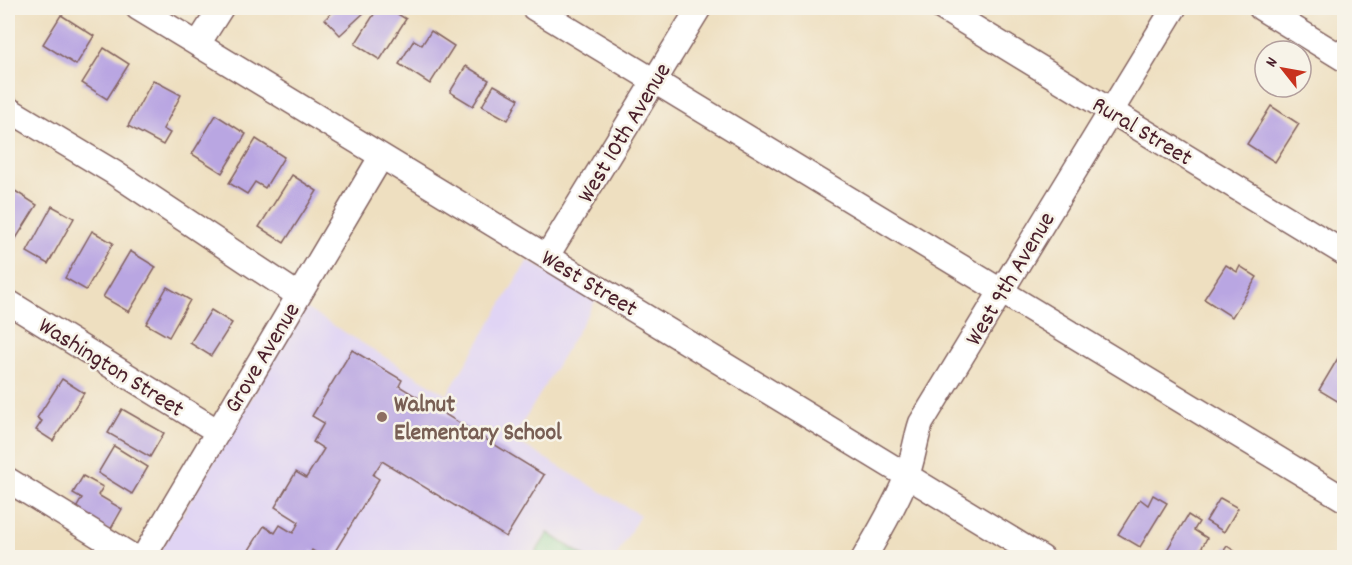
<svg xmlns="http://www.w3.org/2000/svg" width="1352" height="565" viewBox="0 0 1352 565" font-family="Dekko,sans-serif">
	<rect width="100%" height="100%" fill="#f7f3e8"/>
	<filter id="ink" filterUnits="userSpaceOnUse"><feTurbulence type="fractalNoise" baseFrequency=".0167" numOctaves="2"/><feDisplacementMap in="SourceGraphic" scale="12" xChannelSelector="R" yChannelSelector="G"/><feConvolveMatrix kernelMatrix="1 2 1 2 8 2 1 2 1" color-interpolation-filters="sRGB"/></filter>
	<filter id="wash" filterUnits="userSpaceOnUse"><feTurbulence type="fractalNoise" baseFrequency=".008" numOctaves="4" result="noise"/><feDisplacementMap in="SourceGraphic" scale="24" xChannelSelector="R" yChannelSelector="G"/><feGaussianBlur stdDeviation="1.35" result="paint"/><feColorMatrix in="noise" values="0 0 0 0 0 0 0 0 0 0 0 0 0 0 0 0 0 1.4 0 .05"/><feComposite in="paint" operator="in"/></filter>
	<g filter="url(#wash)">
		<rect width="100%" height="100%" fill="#eedfc0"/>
		<path fill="#e0d4f4" d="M528,260L596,300L513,439L640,515L616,557L156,558L305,308L447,395Z"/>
		<path fill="#77ca8d" stroke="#60745c" stroke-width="1.5" d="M548,533L585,557H533Z"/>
		<g id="blocks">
			<g fill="#b9a6e2">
				<path d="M337,8H365L367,10L340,35L325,19Z"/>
				<path d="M378,8H388L406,19L380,60L355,44Z"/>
				<path d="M61,15L94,36L76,65L43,44Z"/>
				<path d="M431,31L454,46L430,84L399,64L414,40L422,45Z"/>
				<path d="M104,48L129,64L107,99L82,83Z"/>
				<path d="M466,66L489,80L473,106L450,92Z"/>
				<path d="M153,80L181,95L163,129L170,133L163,145L128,126Z"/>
				<path d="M494,85L519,99L508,120L482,106Z"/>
				<path d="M1271,106L1299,124L1275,162L1247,144Z"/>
				<path d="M216,115L246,134L222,173L192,154Z"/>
				<path d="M256,139L284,157L265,188L255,182L247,194L229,183Z"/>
				<path d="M292,175L317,191L284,243L259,227Z"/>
				<path d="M12,189L37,205L12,245L8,242V197Z"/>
				<path d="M52,206L74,218L48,264L27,252Z"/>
				<path d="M92,231L113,243L86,290L65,278Z"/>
				<path d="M130,251L156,267L129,312L103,297Z"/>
				<path d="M1226,265L1237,272L1240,266L1257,277L1232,317L1204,299Z"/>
				<path d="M167,287L190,300L169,337L146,324Z"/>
				<path d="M211,310L232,323L211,356L190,343Z"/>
				<path d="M1344,348V405L1319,390Z"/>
				<path d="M352,350L402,380L399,386L544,475L506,537L382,461L373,475L379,479L331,558H324L312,550L308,558H244L264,526L275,533L280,525L293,533L299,522L275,507L296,472L306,478L324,449L313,442L324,423L312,416Z"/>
				<path d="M62,379L84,393L53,441L36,430L42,421L37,418Z"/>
				<path d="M122,409L164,433L150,457L108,433Z"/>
				<path d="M114,446L148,467L132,494L98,473Z"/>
				<path d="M83,476L103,487L98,495L122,509L109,532L74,512L82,498L73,493Z"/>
				<path d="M1153,495L1167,503L1140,547L1118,534L1140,499L1148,505Z"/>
				<path d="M1220,498L1238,508L1224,532L1206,521Z"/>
				<path d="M1188,515L1199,522L1194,530L1207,538L1196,558H1162Z"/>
				<path d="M1227,546L1245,558H1219Z"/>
			</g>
		</g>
	</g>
	<g filter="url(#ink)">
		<use href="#blocks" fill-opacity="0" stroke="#83625f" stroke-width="1.5"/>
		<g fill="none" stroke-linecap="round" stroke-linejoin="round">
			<g stroke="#83625f" stroke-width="27">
				<g id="minor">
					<path d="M138,8L1042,558"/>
					<path d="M534,8L1344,499"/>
					<path d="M942,8L1344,253"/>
					<path d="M1261,8L1344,59"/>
					<path d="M198,44L221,8"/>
					<path d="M8,109L113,172L298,295"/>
					<path d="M547,256L699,8"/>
					<path d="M8,302L217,431"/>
					<path d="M8,480L135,558"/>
					<path d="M143,558L381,157"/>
					<path d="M864,558C879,532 895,506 906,478C913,461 915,441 921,423L1174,8"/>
				</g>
			</g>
			<use href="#minor" stroke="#fff" stroke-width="24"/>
		</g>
	</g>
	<circle fill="#8d6e63" stroke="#f7f3e8" stroke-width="2" cx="382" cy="417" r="6"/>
	<g text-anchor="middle" stroke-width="5" stroke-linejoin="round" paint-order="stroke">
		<g font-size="24" fill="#4a1f2b" stroke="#f7f3e8">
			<text transform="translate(1143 130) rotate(31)" y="8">Rural Street</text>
			<text transform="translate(623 132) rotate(-59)" y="8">West 10th Avenue</text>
			<text transform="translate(1009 278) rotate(-59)" y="8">West 9th Avenue</text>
			<text transform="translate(590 282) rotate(31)" y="8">West Street</text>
			<text transform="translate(261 357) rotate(-59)" y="8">Grove Avenue</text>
			<text transform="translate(112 366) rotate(32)" y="8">Washington Street</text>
		</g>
		<g font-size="24" font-weight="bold" fill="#785e54" stroke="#f7f3e8" text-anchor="start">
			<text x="394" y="411">Walnut<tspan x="394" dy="28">Elementary School</tspan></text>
		</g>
	</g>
	<rect width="1352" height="565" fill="none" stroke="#f7f3e8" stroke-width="30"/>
	<g transform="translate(1283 69) rotate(301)"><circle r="28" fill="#f7f3e8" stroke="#b29e9c" stroke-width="1.5"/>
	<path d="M0-4.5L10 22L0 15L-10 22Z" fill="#c8321e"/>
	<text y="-9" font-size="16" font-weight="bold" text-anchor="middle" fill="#4a1f2b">N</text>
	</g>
</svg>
